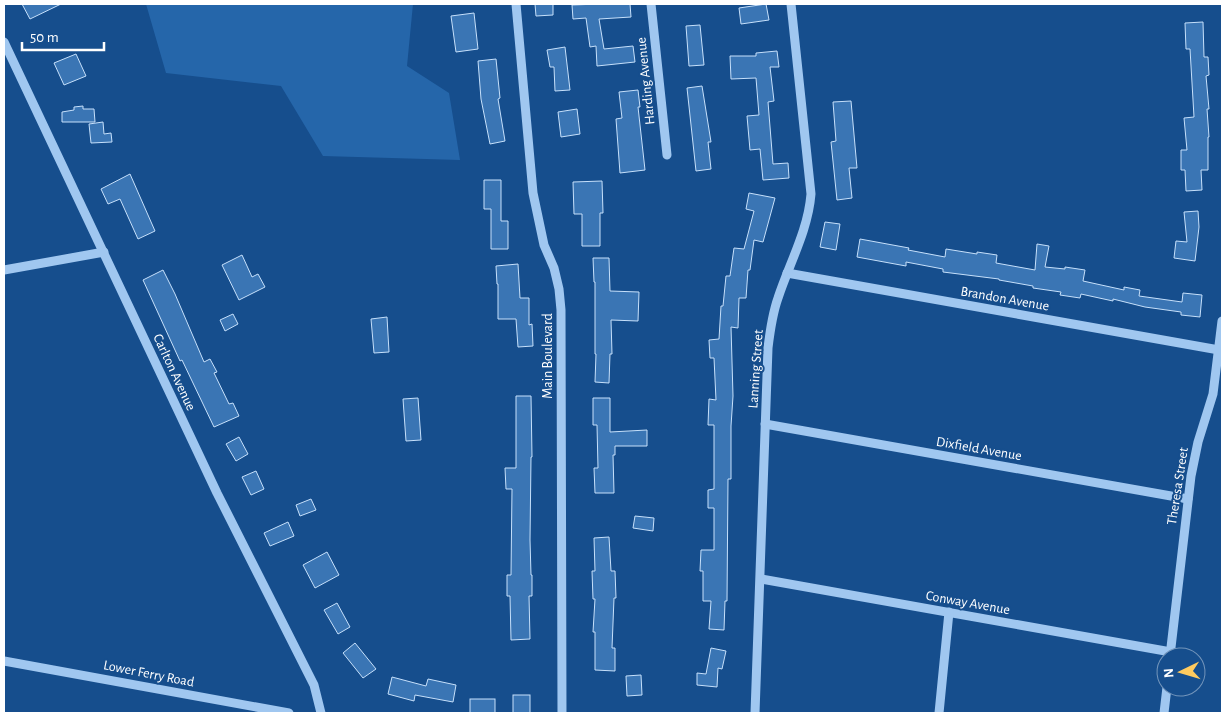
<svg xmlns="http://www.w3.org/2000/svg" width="1226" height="717" viewBox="0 0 1226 717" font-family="'Alegreya Sans',sans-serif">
	<rect width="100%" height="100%" fill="#164e8d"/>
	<path fill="#2566aa" d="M146,4H413L407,66L449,93L460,160L323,156L281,86L166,73Z"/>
	<g fill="#3a75b4" stroke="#c6e0fb">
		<path d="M22,4H61L30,19Z"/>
		<path d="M535,4H553V15L536,16Z"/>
		<path d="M600,4H630L631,17L599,19L604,49L633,46L635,62L597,66L596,46L590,47L586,18L573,19L572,5Z"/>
		<path d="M766,4L769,20L741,24L739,8Z"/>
		<path d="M474,13L478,49L456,52L451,16Z"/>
		<path d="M1203,22L1204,57H1208L1209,75L1206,76L1209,109H1207L1209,137H1208V170H1201L1202,190L1186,191L1185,170H1181V150H1187L1184,118L1194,117L1190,49H1186L1185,23Z"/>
		<path d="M700,25L704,65L689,66L686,26Z"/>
		<path d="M565,47L570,90L555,91L554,67H550L547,50Z"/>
		<path d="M777,51L779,67H770L774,101L768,102L773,164L788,163L789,178L763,180L760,149L750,150L747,116L759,115L756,78L731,79L730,56H756V53Z"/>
		<path d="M76,54L86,76L64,85L54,63Z"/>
		<path d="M496,59L500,98L498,99L505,141L490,144L481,99L478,61Z"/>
		<path d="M702,86L711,142H708L711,169L696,171L687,88Z"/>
		<path d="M638,90L640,107H638L645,170L620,173L616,119L622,118L619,92Z"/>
		<path d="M851,101L857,168H849L852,198L837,200L831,142L836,141L833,102Z"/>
		<path d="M83,106V109H94L95,122H62V112L74,110V107Z"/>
		<path d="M577,109L580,134L561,137L558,112Z"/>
		<path d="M103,122L104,134L111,133L112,142L91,143L89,124Z"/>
		<path d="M130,174L155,231L138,239L120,199L108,204L101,189Z"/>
		<path d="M484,180H501V221H508V249H491V209H484Z"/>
		<path d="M602,181L603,213H600V246H582V214H574L573,182Z"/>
		<path d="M749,193L775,198L763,242L754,240L750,270H748L746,298H739L738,328L731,327L733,396L731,426V479H728L727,601H725L724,630L709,629L711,601H703V571H700L701,550H714V508H708V490L714,489V425H708L709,399L716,400L714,358H710L709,340L719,339L721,306H723L726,276H730L734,248L744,249L754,211L746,209Z"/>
		<path d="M1198,211L1199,227L1195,261L1174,258L1176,241L1187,242L1184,212Z"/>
		<path d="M825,222L840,224L836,250L820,247Z"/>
		<path d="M860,239L909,248L908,250L945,257L946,249L977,254V252L997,255L996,263L1035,270L1037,244L1049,246L1045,267L1065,269V267L1085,270L1083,281L1124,290V287L1140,290L1139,296L1182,302L1183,293L1202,295L1200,317L1181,315V312L1145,307L1113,299V301L1081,294L1080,298L1060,295L1061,292L1033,288V286L999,280V279L943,272V269L906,262V266L857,257Z"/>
		<path d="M242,255L252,277L258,274L265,287L239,300L222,265Z"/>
		<path d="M593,258H609L610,291L639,292L638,321L611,320L612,354H610L609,383L595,382L596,354H595V282H594Z"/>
		<path d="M518,264L520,298H529V325L532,324L533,346L518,347L516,319H498V284H497L496,266Z"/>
		<path d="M163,270L175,294L204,362L210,359L217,372L214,373L229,404L233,403L239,416L214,427L182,360L180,361L143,280Z"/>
		<path d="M233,314L238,324L225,331L220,320Z"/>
		<path d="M387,317L389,352L374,353L371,319Z"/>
		<path d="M516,396H531L532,457H531L530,540L531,575H532V596H529L530,639L511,640L510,596H507V575H511L512,489H506L505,468H516Z"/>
		<path d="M418,398L421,440L406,441L403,399Z"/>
		<path d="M593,398H610V432L647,430V446H615V455H613L614,493H595L594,468H598L597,425H593Z"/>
		<path d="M239,437L248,454L236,461L226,444Z"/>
		<path d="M256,471L264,489L251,495L242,477Z"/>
		<path d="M311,499L316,510L300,516L296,505Z"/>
		<path d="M635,516L654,518L653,531L633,528Z"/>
		<path d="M288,522L294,536L270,546L264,533Z"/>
		<path d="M609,537L611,571H615L616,598H614L612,648H615V671L595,670V632H593L595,599H593L592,571H595L594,538Z"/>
		<path d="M327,552L339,575L315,588L303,565Z"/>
		<path d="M337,603L350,627L338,634L324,610Z"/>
		<path d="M355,643L376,669L363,678L343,653Z"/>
		<path d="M711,648L726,651L722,669L718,668L717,687L697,685V673L706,674Z"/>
		<path d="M641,675L642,695L627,696L626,676Z"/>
		<path d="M392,677L426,686L428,679L456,685L453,702L415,695L414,701L388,694Z"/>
		<rect x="513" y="695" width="17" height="18"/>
		<rect x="470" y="699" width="25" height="14"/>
	</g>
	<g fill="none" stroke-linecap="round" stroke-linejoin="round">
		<g stroke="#a0c7f0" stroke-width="9">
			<path d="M516,4L533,193L544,245L554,268L559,289L561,310L562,713"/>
			<path d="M651,4L667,155"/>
			<path d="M4,42L217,493L314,685L321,713"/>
			<path d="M4,270L104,252"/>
			<path d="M787,273L1219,350"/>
			<path d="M765,424L1188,499"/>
			<path d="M761,579L1171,652"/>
			<path d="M1170,656L1191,476L1198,442L1213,394L1222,321"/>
			<path d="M4,661L289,713"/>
			<path d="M755,713L768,348C770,331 772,315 778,298C789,264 808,231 811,194L791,4"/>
			<path d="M939,713L949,612"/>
			<path d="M1164,713L1167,687"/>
		</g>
	</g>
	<g text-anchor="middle" stroke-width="4" stroke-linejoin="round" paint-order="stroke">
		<g font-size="14" fill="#fff" stroke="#164e8d">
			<text transform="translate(645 81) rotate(-96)" y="5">Harding Avenue</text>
			<text transform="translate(1005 298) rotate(10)" y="5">Brandon Avenue</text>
			<text transform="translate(547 356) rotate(-90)" y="5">Main Boulevard</text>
			<text transform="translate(755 369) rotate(-86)" y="5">Lanning Street</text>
			<text transform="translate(175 372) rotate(65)" y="5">Carlton Avenue</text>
			<text transform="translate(979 448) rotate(10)" y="5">Dixfield Avenue</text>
			<text transform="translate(1177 486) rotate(-81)" y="5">Theresa Street</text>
			<text transform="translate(968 602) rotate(10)" y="5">Conway Avenue</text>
			<text transform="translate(149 673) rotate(11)" y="5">Lower Ferry Road</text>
		</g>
	</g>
	<rect width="1226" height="717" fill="none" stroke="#ffffff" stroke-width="10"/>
	<g transform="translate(1181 672) rotate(265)"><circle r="24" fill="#164e8d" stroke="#7395bb"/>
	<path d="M0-4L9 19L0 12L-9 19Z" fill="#ffcb5f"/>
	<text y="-8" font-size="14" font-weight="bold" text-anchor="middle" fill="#ffffff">N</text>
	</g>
	<path d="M22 42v8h82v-8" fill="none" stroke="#ffffff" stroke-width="2.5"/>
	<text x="30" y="42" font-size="15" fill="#ffffff" stroke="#164e8d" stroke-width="4" paint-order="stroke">50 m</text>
</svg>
